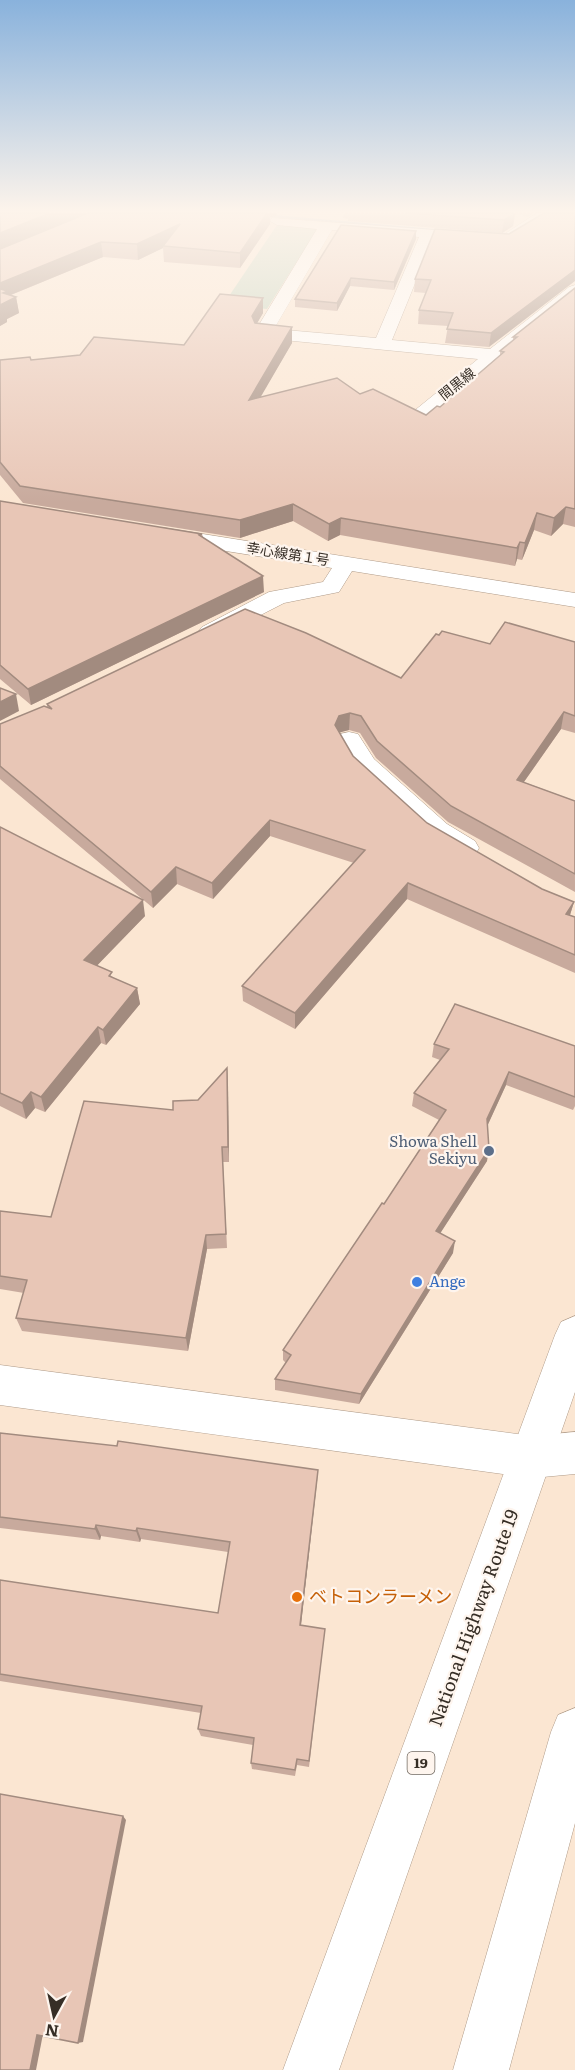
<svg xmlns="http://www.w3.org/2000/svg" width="575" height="2070" viewBox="0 0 575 2070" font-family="Literata,'Noto Sans JP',serif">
	<rect width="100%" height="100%" fill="#fbe6d2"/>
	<path fill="#bfd3be" d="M277,225L318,228L267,309L223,305Z"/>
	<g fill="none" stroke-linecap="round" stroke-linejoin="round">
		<path fill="#9aafc9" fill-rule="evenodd" d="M222,213H251L457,231L454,233Z"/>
		<g stroke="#af9b89" stroke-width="1">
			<g id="minor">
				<path d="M537,213H554L511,243L506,245L433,239L392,340L490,349L569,287L575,285V298L431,415H417L414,411L478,359L263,338L257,337L254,333L317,229L277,225L270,221L272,218L503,235ZM332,230L419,237L376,338L274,329Z"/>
				<path d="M165,528L575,593V607L352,571L339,592L284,603L218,637L210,639L202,637L198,632L202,627L269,592L323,582L332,568L157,540L154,535L157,530Z"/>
				<path d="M349,732L358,734L374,759L447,824L475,841L479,848L475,855L465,858L455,855L427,838L354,771L336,740L340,734Z"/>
				<path d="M0,1365L532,1436L547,1442L553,1457L547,1472L532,1478L0,1405Z"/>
			</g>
		</g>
		<g stroke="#af9b89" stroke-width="1">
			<path id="major" d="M575,1432V1474L532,1478L517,1472L511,1457L517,1442L532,1436Z"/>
		</g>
		<g stroke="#af9b89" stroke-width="1">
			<g id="highway">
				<path d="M575,1316V1392L339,2070H283L555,1335L561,1322Z"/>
				<path d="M575,1708V1823L509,2070H453L551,1732L558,1715Z"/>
			</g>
		</g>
		<use href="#minor" fill="#fff" fill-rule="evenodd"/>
		<use href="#major" fill="#fff" fill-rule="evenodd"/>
		<use href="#highway" fill="#fff" fill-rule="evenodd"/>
	</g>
	<g fill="#c8aa9d">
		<path d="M0,213H277L276,216L270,217V224L240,268L164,262L163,248L138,260L103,257L11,295L16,297L19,313L7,319V322L0,326Z"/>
		<path d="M344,213H513L515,214L513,226L502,233L348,221V219L343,218Z"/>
		<path d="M516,213H533L528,217Z"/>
		<path d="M540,216L489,347L445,343L448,326L418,324L419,310L426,293L414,292L415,279L509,234Z"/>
		<path d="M416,231V239L394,290L350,286L337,311L295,307V299Z"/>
		<path d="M575,288V527L563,524L551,536L534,530L522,560L517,559L515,566L340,535L328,541L293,521L240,538L23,503L0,475V360H31L184,345L263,298V313L257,323L292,343L260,397L360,394L426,415L440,407L500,355V351L513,341V337Z"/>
		<path d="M0,501L202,534L203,537L264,592L31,705L0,679Z"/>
		<path d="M575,642V733L561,729L524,782L575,801V892L448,822L376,758L360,733L349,730L339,732L353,756L427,823L542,889L574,902L570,915L575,917V973L407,899L295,1029L243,1001L242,986L354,863L270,836L213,899L177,884L153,908L0,779V724L47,707V704L401,678L490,644Z"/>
		<path d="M0,827L145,916L97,965L114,978L137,988L140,1004L106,1045L101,1043L45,1112L35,1108L26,1119L0,1106Z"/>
		<path d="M434,1044L575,1046V1106L573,1110L506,1085L488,1124L487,1161L440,1233L453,1253L359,1404L275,1390V1379L286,1363L283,1360V1350L384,1204L439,1120L412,1106L414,1093L440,1060L432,1057Z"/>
		<path d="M227,1068L229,1162H223L227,1248L207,1249L188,1351L22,1331L16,1318L24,1293L0,1289V1211L51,1217L173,1110L198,1100Z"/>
		<path d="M0,1433L318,1470L301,1625L325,1629L309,1767L297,1765L295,1776L252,1769L251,1763L253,1745L201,1736L198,1729L201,1713L0,1681V1580L218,1613L228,1552L141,1539L140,1542L101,1536L100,1540L0,1528Z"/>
	</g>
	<g fill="#a28b7f">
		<path d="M50,213H90L0,250V233Z"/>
		<path d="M267,213H277L276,216L270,217V224L240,268V253Z"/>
		<path d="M515,214L513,226L502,233L504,220Z"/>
		<path d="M180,224L163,246V248L138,260L137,244Z"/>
		<path d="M416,231V239L394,290V282Z"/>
		<path d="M101,242L103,257L8,296L16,297L19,313L7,319V322L0,326V283Z"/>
		<path d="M575,270V281L489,347L491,333Z"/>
		<path d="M351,278L350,286L337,311V303Z"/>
		<path d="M263,298V313L252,332V316Z"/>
		<path d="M292,327V343L249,417V400Z"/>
		<path d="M293,504V521L240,538V520Z"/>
		<path d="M566,507L563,524L551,536L554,518Z"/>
		<path d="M537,513L534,530L522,560L525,543Z"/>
		<path d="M341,518L340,535L328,541L329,524Z"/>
		<path d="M520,542L517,559L515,566L517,548Z"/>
		<path d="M263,576L264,592L31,705L28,689Z"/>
		<path d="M16,694L19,711L0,721V702Z"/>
		<path d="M564,712L561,729L514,796L517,780Z"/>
		<path d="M350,713L349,730L338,733L335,725L339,716Z"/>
		<path d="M270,820V836L213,899L212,883Z"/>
		<path d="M176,867L177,884L153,908L151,892Z"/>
		<path d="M408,883L407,899L295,1029V1013Z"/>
		<path d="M143,900L145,916L87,976L84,960Z"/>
		<path d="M574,902L569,918L566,914Z"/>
		<path d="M137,988L140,1004L106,1045L103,1030Z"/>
		<path d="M98,1027L101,1043L45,1112L41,1097Z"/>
		<path d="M227,1068L228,1084L229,1162L228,1147Z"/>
		<path d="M509,1072L506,1085L485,1131L487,1119Z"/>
		<path d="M31,1092L35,1108L26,1119L22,1103Z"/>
		<path d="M489,1149L487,1161L434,1243L436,1231Z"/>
		<path d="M206,1235L207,1249L188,1351L186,1338Z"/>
		<path d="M455,1241L453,1253L359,1404L361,1394Z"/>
		<path d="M318,1470L317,1482L300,1634V1625Z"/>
		<path d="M96,1525L101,1536L100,1540L95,1529Z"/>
		<path d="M137,1528L141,1539L140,1542L136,1531Z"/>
		<path d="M123,1816L126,1820L83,2042L78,2043Z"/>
		<path d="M43,2034L36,2070H30L37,2035Z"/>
	</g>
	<g fill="#e8c6b6" stroke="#a28b7f" stroke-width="1.5">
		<path d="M0,213H50L0,233Z"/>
		<path d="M88,213H267L240,253L163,246L180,224L137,244L101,242L0,283V249Z"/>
		<path d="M405,213H513L515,214L504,220Z"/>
		<path d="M544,213H575V270L491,333L447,329L453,313L419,310L431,280L415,279L435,229L509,234Z"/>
		<path d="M341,225L416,231L394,282L351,278L337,303L295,299Z"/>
		<path d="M575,288V509L566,507L554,518L537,513L525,543L520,542L517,548L341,518L329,524L293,504L240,520L20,486L0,462V360L30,357L31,360L80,355L94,337L184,345L220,294L263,298L252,316L255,323L292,327L249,400L337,378L360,394L373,389L426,415L437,406L440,407L504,352L500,351L517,337H513Z"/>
		<path d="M0,289L8,291L3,293L16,297L0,305Z"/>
		<path d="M0,501L202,534L199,535L263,576L28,689L0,665Z"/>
		<path d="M245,609L306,633L401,678L436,634L439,635L442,631L490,644L505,622L575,642V716L564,712L517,780L575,801V874L451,806L377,741L361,716L350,713L339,716L335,725L353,756L427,823L542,889L574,902L566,914L575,917V955L408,883L295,1013L242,986L365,850L270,820L212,883L176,867L151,892L0,766V724L44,706L52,709L47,704Z"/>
		<path d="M0,688L16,694L0,702Z"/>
		<path d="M0,827L143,900L84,960L112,972L109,976L137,988L103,1030L98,1027L41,1097L31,1092L22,1103L0,1093Z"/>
		<path d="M455,1004L575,1046V1097L509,1072L487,1119L489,1149L436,1231L455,1241L361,1394L275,1379L291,1355L283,1350L382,1203L384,1204L446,1110L414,1093L449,1049L434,1044Z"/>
		<path d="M227,1068L228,1147H222L226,1234L206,1235L186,1338L16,1318L27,1280L0,1276V1211L51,1217L84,1101L173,1110V1101L198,1100Z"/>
		<path d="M0,1433L117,1446L118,1441L318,1470L300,1625L325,1629L309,1761L297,1759L295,1770L251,1763L254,1738L198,1729L202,1706L0,1674V1580L218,1613L230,1542L137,1528L136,1531L96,1525L95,1529L0,1517Z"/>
		<path d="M0,1794L123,1816L78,2043L37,2035L30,2070H0Z"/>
	</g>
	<linearGradient id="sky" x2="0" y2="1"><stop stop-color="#89b2dc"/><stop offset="0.42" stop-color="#fdf4eb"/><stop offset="1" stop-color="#fdf4eb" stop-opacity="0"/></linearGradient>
	<rect width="575" height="503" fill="url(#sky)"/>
	<circle fill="#5c6f8a" stroke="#fef5ee" stroke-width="2" cx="489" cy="1151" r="6"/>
	<circle fill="#3f7fe0" stroke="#fef5ee" stroke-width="2" cx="417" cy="1282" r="6"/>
	<circle fill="#e8710a" stroke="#fef5ee" stroke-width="2" cx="297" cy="1597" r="6"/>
	<g text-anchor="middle" stroke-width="4.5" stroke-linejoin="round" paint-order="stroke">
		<g font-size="14" fill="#362e26" stroke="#fef5ee">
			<text transform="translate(457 384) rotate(-39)" y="5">間黒線</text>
			<text transform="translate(288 554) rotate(9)" y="5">幸心線第１号</text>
		</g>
		<rect fill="#fef5ee" stroke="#726a62" stroke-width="1.5" x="407.5" y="1752" width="27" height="22" rx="4.5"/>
		<g font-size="14" font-weight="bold" fill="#362e26">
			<text x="421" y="1768">19</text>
		</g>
		<g font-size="15" fill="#4e5e75" stroke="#fef5ee" text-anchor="end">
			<text x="477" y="1147">Showa Shell<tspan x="477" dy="17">Sekiyu</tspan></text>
		</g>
		<g font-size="15" fill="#366cbe" stroke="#fef5ee" text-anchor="start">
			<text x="429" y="1287">Ange</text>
		</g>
		<g font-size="18" fill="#c56008" stroke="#fef5ee" text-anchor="start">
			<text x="309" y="1603">ベトコンラーメン</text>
		</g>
		<g font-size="18" fill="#362e26" stroke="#fef5ee">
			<text transform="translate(474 1618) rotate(-70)" y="6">National Highway Route 19</text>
		</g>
	</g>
	<g transform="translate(54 2016) rotate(188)" stroke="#fef5ee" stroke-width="4.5" paint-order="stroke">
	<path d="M0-4.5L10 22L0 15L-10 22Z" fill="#362e26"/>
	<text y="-9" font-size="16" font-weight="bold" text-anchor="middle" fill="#362e26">N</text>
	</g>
</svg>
